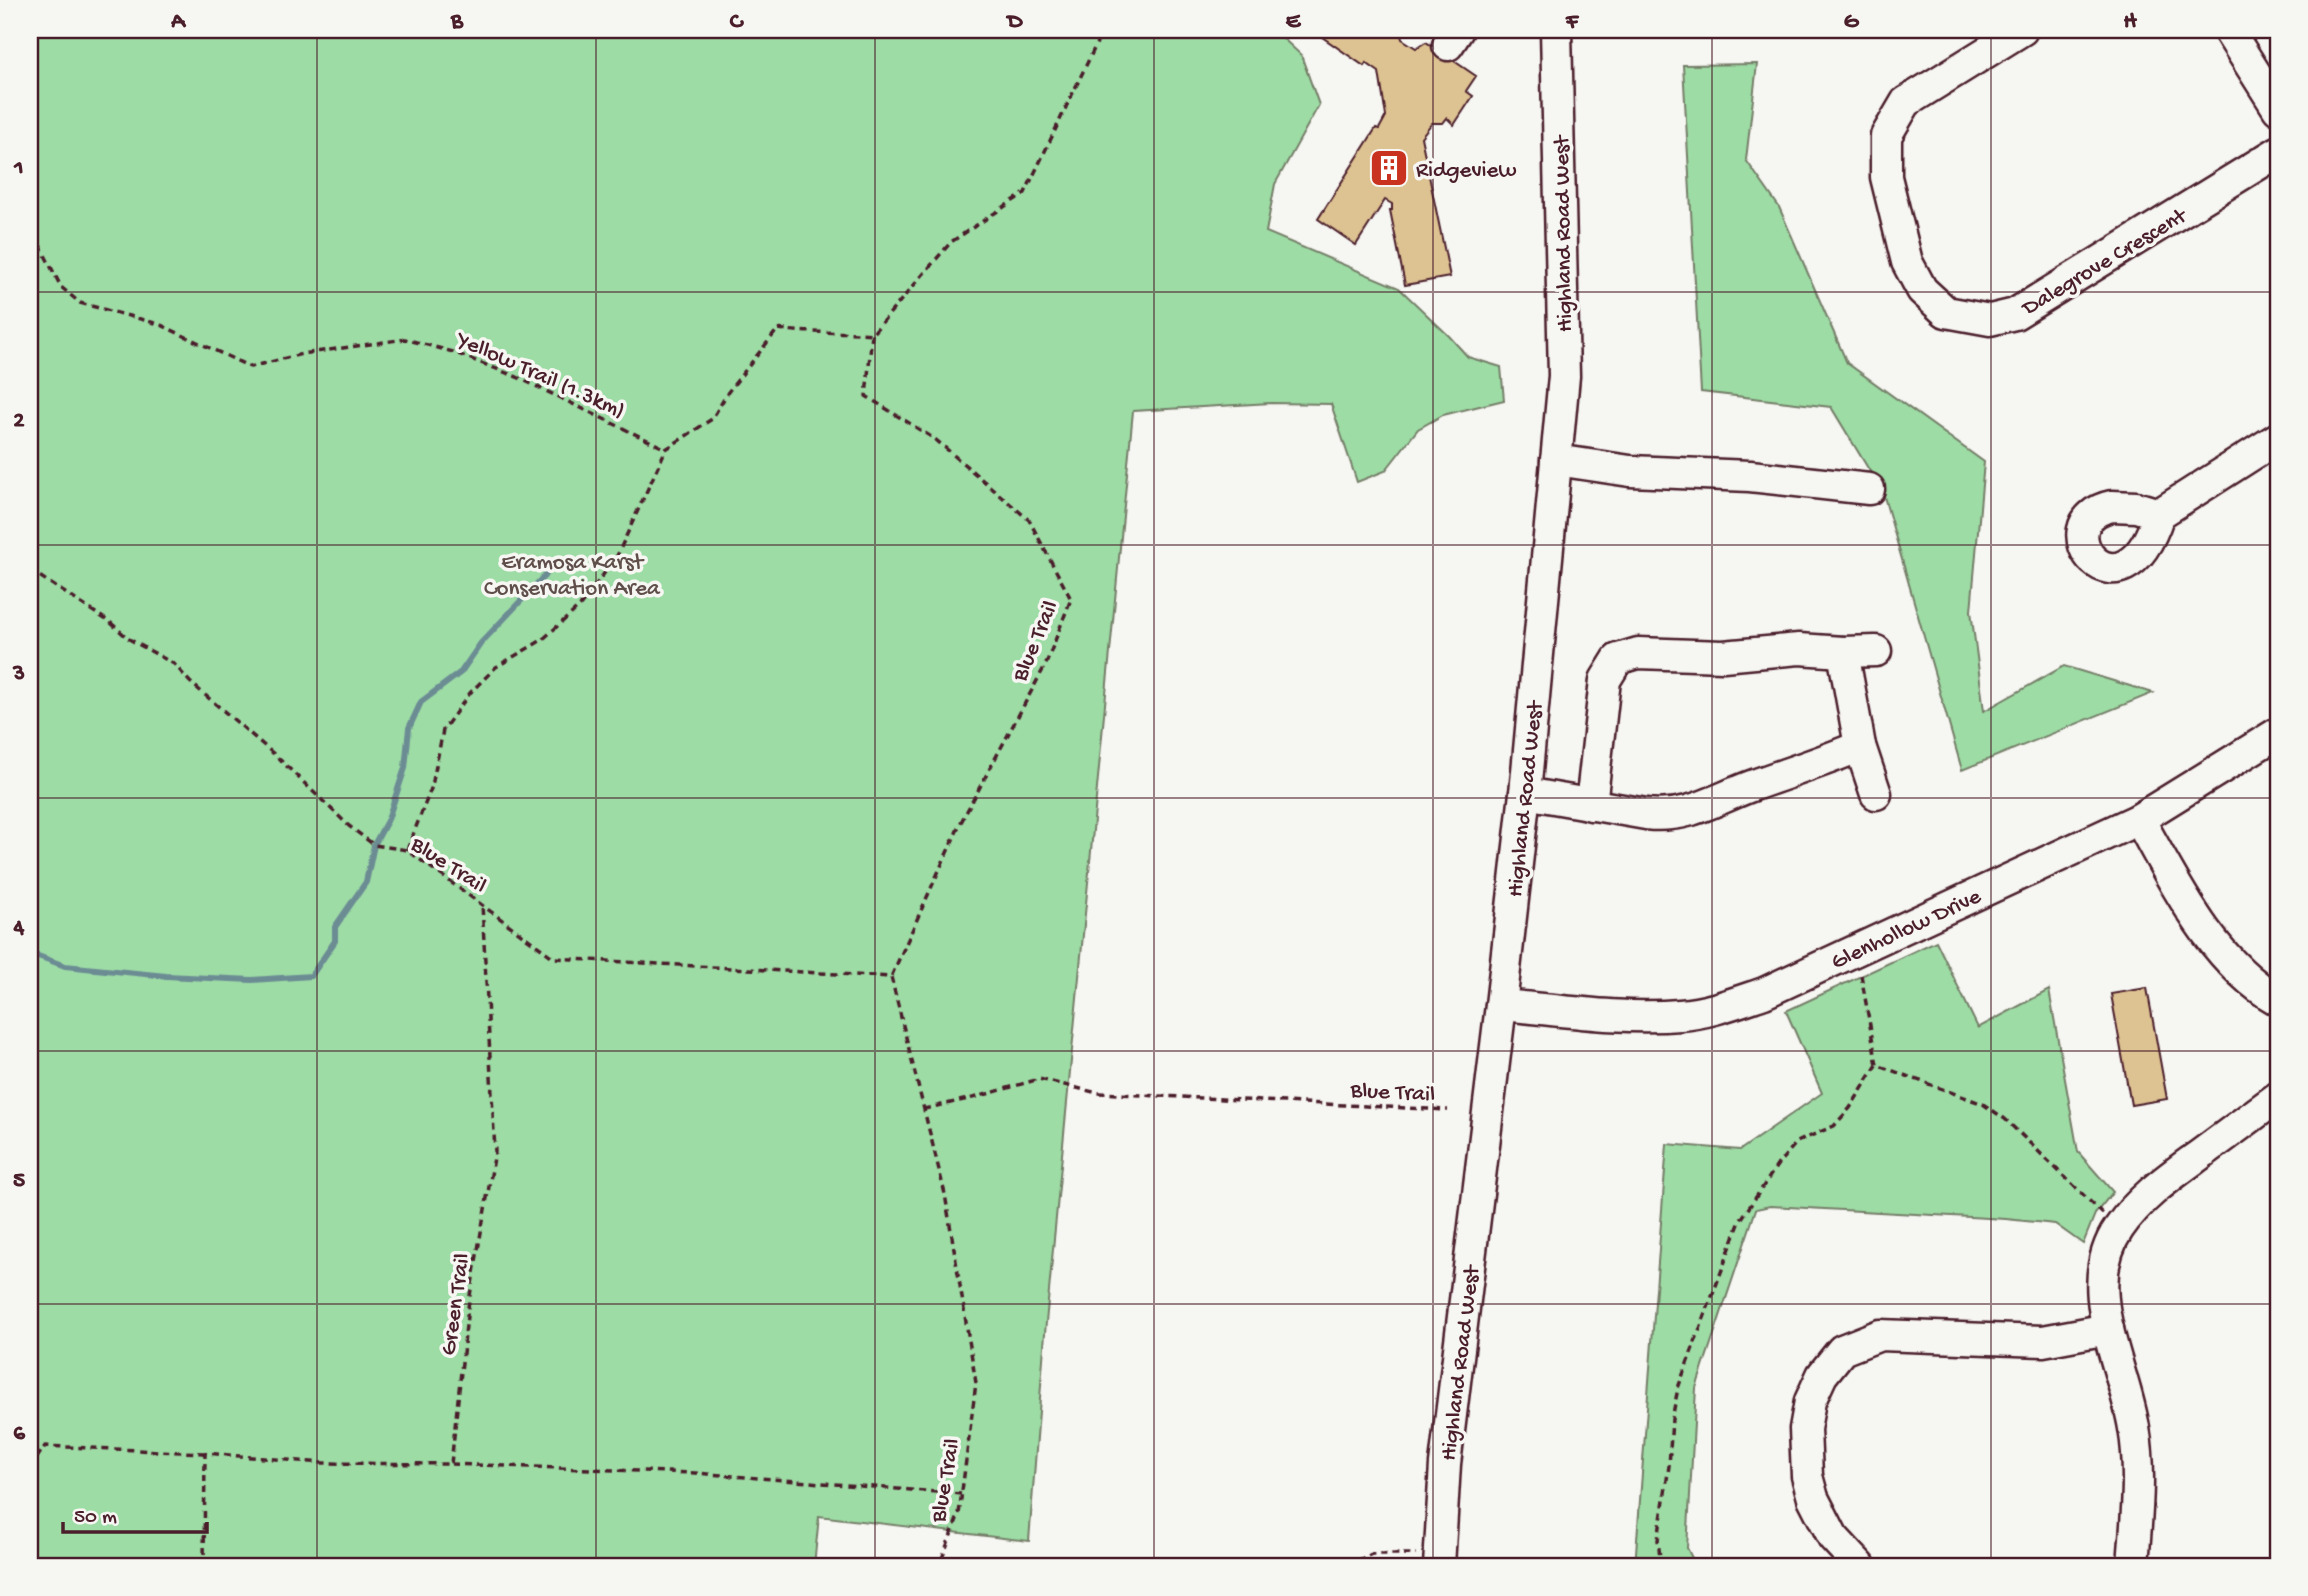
<svg xmlns="http://www.w3.org/2000/svg" width="2308" height="1596" viewBox="0 0 2308 1596" font-family="'Gochi Hand',sans-serif">
	<rect width="100%" height="100%" fill="#f6f6f2"/>
	<filter id="ink" filterUnits="userSpaceOnUse"><feTurbulence type="fractalNoise" baseFrequency=".0143" numOctaves="2"/><feDisplacementMap in="SourceGraphic" scale="14" xChannelSelector="R" yChannelSelector="G"/><feConvolveMatrix kernelMatrix="1 2 1 2 8 2 1 2 1" color-interpolation-filters="sRGB"/></filter>
	<g filter="url(#ink)">
		<g fill="#9ddca5" stroke="#747e68" stroke-width="2">
			<path d="M30,30H1274L1301,55L1319,105L1275,184L1266,232L1399,288L1449,336L1468,357L1501,367L1504,400L1443,415L1418,429L1385,471L1357,482L1331,404L1271,403L1133,411L1045,1333L1029,1541L819,1516L814,1566H30Z"/>
			<path d="M1757,64L1746,160L1779,207L1847,363L1984,462L1971,611L1984,711L2064,666L2153,693L1962,770L1883,493L1831,407L1701,392L1683,65Z"/>
			<path d="M1936,941L1978,1028L2049,990L2078,1152L2113,1192L2095,1214L2083,1244L2055,1224L2006,1219L1770,1206L1756,1209L1696,1388L1687,1548L1696,1566H1635L1667,1144L1740,1150L1822,1093L1786,1011Z"/>
		</g>
		<g fill="none" stroke-linecap="round" stroke-linejoin="round">
			<path stroke="#6c8c94" stroke-width="6" d="M30,953L65,966L166,976L252,980L311,976L335,941V927L366,882L374,845L388,819L405,768L409,728L421,702L461,672L481,643L547,573"/>
		</g>
		<g fill="#ddc292" stroke="#4a1f2b" stroke-width="2">
			<path d="M1312,30H1400L1402,39L1416,48L1426,42L1476,76L1466,91L1473,96L1454,125L1447,118L1443,123H1432L1421,137L1450,277L1405,285L1390,210H1392V204L1385,200L1356,245L1318,219L1376,128L1379,129L1386,116L1379,72L1366,63L1364,66Z"/>
			<path d="M2147,988L2167,1099L2131,1105L2111,994Z"/>
		</g>
		<g fill="none" stroke-linecap="round" stroke-linejoin="round">
			<g stroke="#4a1f2b" stroke-width="35">
				<g id="minor">
					<path d="M2022,30L1906,102L1886,136V177L1907,262L1922,290L1946,312L1990,320L2015,314L2278,152"/>
					<path d="M2228,30L2278,109"/>
					<path d="M1448,45L1458,30"/>
					<path d="M1556,460L1630,471L1750,476L1869,489"/>
					<path d="M2112,506L2136,507L2159,514C2121,633 2038,521 2112,506Z"/>
					<path d="M2159,514L2278,438"/>
					<path d="M1843,652L1860,746L1876,794"/>
					<path d="M1525,793L1646,814C1688,819 1715,799 1754,785C1790,772 1825,761 1860,746"/>
					<path d="M1591,805L1605,680L1618,659L1638,653L1723,656L1799,649L1843,652L1876,651"/>
					<path d="M2139,819C2175,883 2212,962 2278,1000"/>
					<path d="M1501,1005C1560,1010 1621,1020 1680,1015C1709,1013 1737,1002 1764,993L2139,819L2278,733"/>
					<path d="M1439,1566L1445,1464L1501,1005L1525,793L1564,376L1556,30"/>
					<path d="M1860,1566L1833,1537L1813,1498L1807,1476L1805,1429L1810,1401L1822,1375L1842,1350L1880,1335L2043,1341L2108,1329"/>
					<path d="M2133,1566C2136,1521 2142,1473 2134,1428C2124,1365 2078,1287 2119,1228C2140,1197 2171,1176 2201,1154C2227,1135 2252,1116 2278,1097"/>
				</g>
			</g>
			<g stroke="#4a1f2b" stroke-width="3.5" stroke-dasharray="7 5" stroke-linecap="butt">
				<path d="M30,237L41,247L61,287L80,303L159,324L250,367L302,354L405,339L453,352L517,377L666,449"/>
				<path d="M872,334L866,396L936,440L1029,520L1071,599L1046,664L960,824L891,977"/>
				<path d="M30,570L111,623L129,639L174,664L190,682L275,755L349,826L374,845L407,850L554,958L891,977L945,1194L976,1383L959,1514L939,1566"/>
				<path d="M407,850L432,786L443,730L470,693L496,667L542,640L580,606L617,556L666,449L712,419L728,392L778,329C809,334 840,331 872,334L951,242L1025,193L1103,30"/>
				<path d="M1861,975L1877,1065L1983,1104L2005,1119L2103,1214"/>
				<path d="M924,1109L977,1097L1039,1079L1098,1093L1448,1110"/>
				<path d="M451,1464L695,1473L962,1494"/>
				<path d="M30,1468L45,1446L205,1453"/>
				<path d="M204,1566L205,1453L322,1463L451,1464L468,1307L495,1152L482,904"/>
				<path d="M1346,1566L1372,1554H1416"/>
				<path d="M1661,1566L1658,1540L1669,1466L1672,1419L1678,1388L1740,1221L1778,1164L1797,1142L1834,1126L1850,1108L1877,1065"/>
			</g>
			<use href="#minor" stroke="#f6f6f2" stroke-width="30"/>
		</g>
	</g>
	<path fill="none" stroke="#4a1f2b" stroke-width="2" stroke-opacity="0.55" d="M317,30V1566M596,30V1566M875,30V1566M1154,30V1566M1433,30V1566M1712,30V1566M1991,30V1566M30,292H2278M30,545H2278M30,798H2278M30,1051H2278M30,1304H2278"/>
	<defs>
		<g id="building-square" transform="scale(2.0125)"><rect x="-9" y="-9" width="18" height="18" rx="4" fill="#c8321e" stroke="#f6f6f2"/><path d="M-4-6H4V6H1V3H-1V6H-4ZM-2.5-4.3h1.7v1.8h-1.7ZM.8-4.3h1.7v1.8H.8ZM-2.5-1h1.7V.8h-1.7ZM.8-1h1.7V.8H.8Z" fill="#fff"/></g>
	</defs>
	<g fill-rule="evenodd">
		<use href="#building-square" x="1389" y="168"/>
	</g>
	<g text-anchor="middle" stroke-width="7" stroke-linejoin="round" paint-order="stroke">
		<g font-size="23" fill="#4a1f2b" stroke="#f6f6f2" text-anchor="start">
			<text x="1416" y="176">Ridgeview</text>
		</g>
		<g font-size="23" fill="#4a1f2b" stroke="#f6f6f2">
			<text transform="translate(1561 234) rotate(-91)" y="8">Highland Road West</text>
			<text transform="translate(2103 260) rotate(-31)" y="8">Dalegrove Crescent</text>
			<text transform="translate(542 373) rotate(24)" y="8">Yellow Trail (1.3km)</text>
			<text transform="translate(1033 640) rotate(-67)" y="8">Blue Trail</text>
			<text transform="translate(1523 799) rotate(-84)" y="8">Highland Road West</text>
			<text transform="translate(450 863) rotate(33)" y="8">Blue Trail</text>
			<text transform="translate(1905 927) rotate(-25)" y="8">Glenhollow Drive</text>
			<text transform="translate(1393 1090) rotate(3)" y="8">Blue Trail</text>
			<text transform="translate(453 1304) rotate(-82)" y="8">Green Trail</text>
			<text transform="translate(1458 1363) rotate(-83)" y="8">Highland Road West</text>
			<text transform="translate(943 1480) rotate(-80)" y="8">Blue Trail</text>
		</g>
		<g font-size="23" fill="#5f4e4a" stroke="#f6f6f2">
			<text x="572" y="568">Eramosa Karst<tspan x="572" dy="26">Conservation Area</tspan></text>
		</g>
	</g>
	<rect width="2308" height="1596" fill="none" stroke="#f6f6f2" stroke-width="77"/>
	<path d="M63 1522v10h144v-10" fill="none" stroke="#4a1f2b" stroke-width="3.5"/>
	<text x="74" y="1522" font-size="21" fill="#4a1f2b" stroke="#f6f6f2" stroke-width="5" paint-order="stroke">50 m</text>
	<rect x="38" y="38" width="2232" height="1520" fill="none" stroke="#4a1f2b" stroke-width="2.5"/>
	<g font-size="23" text-anchor="middle" font-weight="bold" fill="#4a1f2b">
		<text x="178" y="27">A</text>
		<text x="457" y="27">B</text>
		<text x="736" y="27">C</text>
		<text x="1015" y="27">D</text>
		<text x="1293" y="27">E</text>
		<text x="1572" y="27">F</text>
		<text x="1851" y="27">G</text>
		<text x="2130" y="27">H</text>
		<text x="19" y="173">1</text>
		<text x="19" y="426">2</text>
		<text x="19" y="679">3</text>
		<text x="19" y="933">4</text>
		<text x="19" y="1186">5</text>
		<text x="19" y="1439">6</text>
	</g>
</svg>
